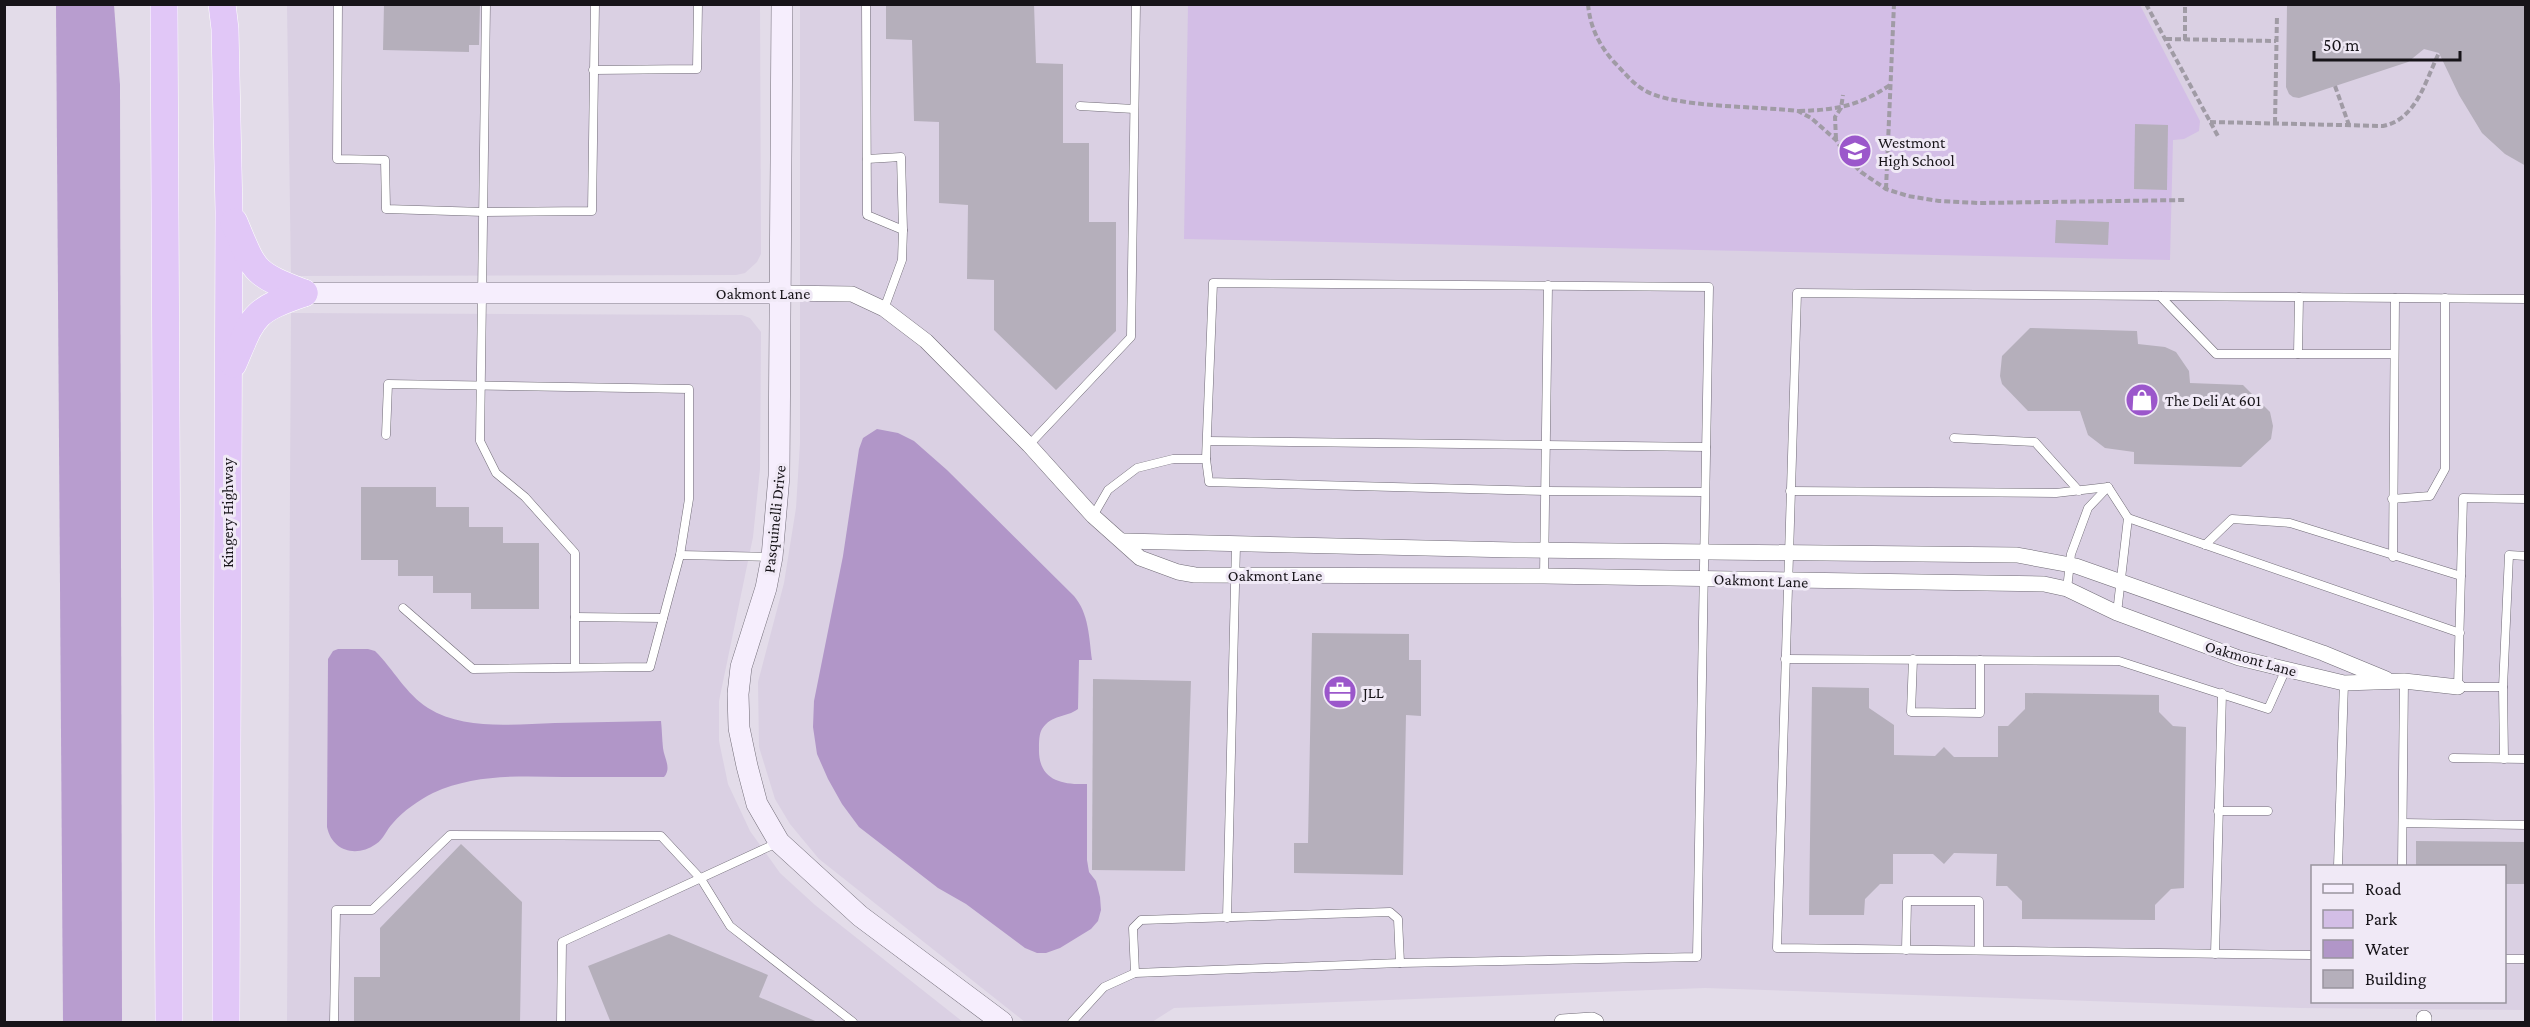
<svg xmlns="http://www.w3.org/2000/svg" width="2530" height="1027" viewBox="0 0 2530 1027" font-family="'Crimson Pro',serif">
	<rect width="100%" height="100%" fill="#e3dce9"/>
	<g fill="#dad0e3" fill-rule="evenodd">
		<path d="M287,5H760L761,254L757,262L745,273L736,275L291,276Z"/>
		<path d="M800,5H2525V1010L2299,1008L1705,988L1174,1008L1152,1022H1025L819,859L790,824L775,799L759,747L758,682L784,583L796,508L800,443ZM2312,866H2504V1002H2312Z"/>
		<path d="M291,313L742,315L750,318L761,332L760,469L753,537L719,701V741L728,784L750,831L780,873L815,905L963,1022H287Z"/>
	</g>
	<path fill="#d3bee6" d="M1188,5H2140L2200,121L2199,131L2184,139L2173,140L2170,260L1184,239Z"/>
	<path fill="#b89dcf" d="M56,5H114L120,85L122,1022H63Z"/>
	<g fill="#b196c8">
		<path d="M877,429L898,433L914,441L947,470L1074,596C1089,614 1089,637 1092,660H1079L1078,709C1066,718 1052,714 1042,729C1039,734 1039,742 1039,748C1038,780 1061,785 1087,784V860L1089,872L1096,881L1100,897L1101,910L1098,921L1091,929L1060,948L1046,953H1037L1025,948L966,904L938,888L859,827L842,804L828,779L817,754L813,727L814,701L843,556L859,449L863,438Z"/>
		<path d="M338,649H368L375,651C394,670 406,694 428,708C465,731 514,724 555,723C590,722 626,722 661,721C662,730 662,739 663,748C664,758 672,768 664,777C631,777 597,777 563,777C519,776 474,774 433,793C419,800 403,811 393,823C386,830 384,839 376,844C356,858 332,851 327,827L328,659L333,651Z"/>
	</g>
	<g fill="#b5afbb">
		<path d="M384,4H480L479,45H469V52L383,50Z"/>
		<path d="M886,4H1034L1036,63L1063,64V143H1089V222H1116V331L1056,390L994,330V280L967,279L968,205L939,203V122L914,121L912,40L886,39Z"/>
		<path d="M2287,4H2526V166L2505,154L2482,133L2459,95L2439,53L2424,49L2408,62L2299,98L2293,97L2289,94L2286,87Z"/>
		<path d="M2135,124L2168,125L2167,190L2134,189Z"/>
		<path d="M2056,220L2109,222L2108,245L2055,243Z"/>
		<path d="M2030,328L2137,331L2138,344L2165,347L2176,352L2189,371L2190,383L2243,385L2270,412L2273,426L2271,439L2241,467L2134,464V452L2105,448L2088,435L2080,411H2028L2002,384L2000,376L2002,356Z"/>
		<path d="M361,487H436V507H469V527H503V543H539V609H471V593H433V576H398V560H361Z"/>
		<path d="M1312,633L1409,634V660H1421V716L1406,715L1403,875L1294,873V843H1308Z"/>
		<path d="M1093,679L1191,681L1185,871L1092,870Z"/>
		<path d="M1812,687L1869,688V708L1894,725V755L1935,756L1944,747L1954,757H1998V726H2008L2025,709V693L2159,695V712L2173,726L2186,727L2184,888L2171,889L2155,905V920L2022,919V901L2007,886H1996L1997,854L1954,853L1944,864L1933,854H1893V884H1880L1865,899L1864,915H1809Z"/>
		<path d="M2416,841L2526,842V884H2505V867H2416Z"/>
		<path d="M461,844L522,902L520,1023H354V977H380V928Z"/>
		<path d="M669,934L768,975L759,997L820,1023H611L588,966Z"/>
	</g>
	<g fill="none" stroke-linecap="round" stroke-linejoin="round">
		<g stroke="#706b76" stroke-width="9">
			<g id="lane">
				<path d="M338,4L337,159L385,160L386,209L484,212L592,211L595,4"/>
				<path d="M486,4L480,441L496,473L525,497L575,553V667"/>
				<path d="M866,4L867,215L903,230L902,260L884,309"/>
				<path d="M593,70L697,69L698,4"/>
				<path d="M1080,106L1134,109"/>
				<path d="M867,159L901,157L903,230"/>
				<path d="M2160,296L2216,354H2394"/>
				<path d="M2298,354L2299,297"/>
				<path d="M386,435L388,384L689,389V499L680,555L650,667L473,669L403,608"/>
				<path d="M1954,438L2035,442L2079,491"/>
				<path d="M1208,441L1706,447"/>
				<path d="M1029,445L1131,337L1136,4"/>
				<path d="M2108,487L2128,518L2117,613"/>
				<path d="M1790,491L2056,493L2108,487"/>
				<path d="M2392,499L2430,496L2445,469V298"/>
				<path d="M1093,516L1108,490L1137,468L1173,459H1206"/>
				<path d="M2128,518L2460,633"/>
				<path d="M2205,545L2232,519L2290,523L2461,576"/>
				<path d="M680,555L771,557"/>
				<path d="M2393,557L2395,298"/>
				<path d="M1544,576L1548,285"/>
				<path d="M2067,589L2071,554L2088,508L2108,487"/>
				<path d="M575,617L663,618"/>
				<path d="M1785,659L2119,661L2268,709L2286,669"/>
				<path d="M1913,659L1911,712L1980,713V660"/>
				<path d="M2503,687H2458L2463,498L2526,499"/>
				<path d="M2453,758L2526,759"/>
				<path d="M2504,759L2503,687L2509,555L2526,556"/>
				<path d="M2218,811H2268"/>
				<path d="M2403,823L2526,825"/>
				<path d="M2338,866L2344,683"/>
				<path d="M2402,866L2404,681"/>
				<path d="M1227,918L1236,545"/>
				<path d="M1906,950L1907,901H1979V950"/>
				<path d="M2215,954L2222,693"/>
				<path d="M2312,955L1777,948L1797,293L2526,299"/>
				<path d="M2504,959H2526"/>
				<path d="M1135,973L1400,963"/>
				<path d="M334,1022L336,910H372L450,835L661,836L701,879L730,926L853,1022"/>
				<path d="M561,1022L562,942L777,843"/>
				<path d="M1072,1022L1104,987L1135,973L1133,928L1141,920L1390,912L1398,919L1400,963L1697,957L1709,287L1213,283L1206,459L1209,482L1546,491L1704,492"/>
			</g>
		</g>
		<g stroke="#706b76" stroke-width="16">
			<g id="street">
				<path d="M780,293L852,294L884,309L926,341L1029,445L1093,516L1140,558L1178,572L1195,575L1544,576L2044,584L2067,589L2117,613L2239,658L2344,683L2404,681L2458,687"/>
				<path d="M1123,541L1514,550L2017,555L2076,566L2323,653L2386,679"/>
				<path d="M2424,1018V1022"/>
				<path d="M1562,1022L1592,1020L1596,1022"/>
			</g>
		</g>
		<g stroke="#706b76" stroke-width="22">
			<g id="secondary">
				<path d="M782,4L779,476L772,557L766,588L741,667L738,694L739,728L747,766L757,804L779,842L860,916L1002,1022"/>
				<path d="M304,293H780"/>
			</g>
		</g>
		<g stroke="#fff" stroke-width="28">
			<g id="highway">
				<path d="M164,4L169,1022"/>
				<path d="M222,4L225,29L229,212L226,1022"/>
				<path d="M234,222C255,272 252,273 304,293"/>
				<path d="M233,364C254,315 252,311 304,293"/>
			</g>
		</g>
		<g stroke="#a09ba5" stroke-width="4" stroke-dasharray="6 3" stroke-linecap="butt">
			<path d="M1588,4C1590,27 1599,45 1614,62C1624,72 1632,83 1644,90C1673,108 1760,106 1798,111L1811,118L1836,140L1849,160L1861,172L1886,189L1908,196L1939,201L1979,203L2186,200"/>
			<path d="M2146,4L2219,138"/>
			<path d="M2166,39L2276,41"/>
			<path d="M2185,40V4"/>
			<path d="M2335,86L2349,125"/>
			<path d="M1799,111C1836,110 1859,106 1890,85"/>
			<path d="M2210,122L2383,126C2417,119 2425,81 2439,53"/>
			<path d="M2275,123L2277,15"/>
			<path d="M1836,139L1835,117L1841,108L1843,95"/>
			<path d="M1886,189L1894,4"/>
		</g>
		<use href="#lane" stroke="#fff" stroke-width="8"/>
		<use href="#street" stroke="#fff" stroke-width="15"/>
		<use href="#secondary" stroke="#f6eefd" stroke-width="21"/>
		<use href="#highway" stroke="#e1c7f7" stroke-width="27"/>
	</g>
	<defs>
		<g id="school-disc" transform="scale(1.725)"><circle r="9.5" fill="#9b57cb" stroke="#f0e9f6"/><path d="M0-5L7-2L0 1L-7-2ZM-4 1L0 2.5L4 1V4Q0 6-4 4Z" fill="#fff"/></g>
		<g id="shop-disc" transform="scale(1.725)"><circle r="9.5" fill="#9b57cb" stroke="#f0e9f6"/><path d="M-5-2.5h2.3a2.7 3.5 0 0 1 5.4 0H5L5.5 6h-11ZM-1.5-2.5h3a1.5 2.3 0 0 0-3 0Z" fill="#fff"/></g>
		<g id="office-disc" transform="scale(1.725)"><circle r="9.5" fill="#9b57cb" stroke="#f0e9f6"/><path d="M-6-3h4V-5.5h4V-3h4V5H-6ZM-1-4.5V-3h2v-1.5ZM-6 0V1H6V0Z" fill="#fff"/></g>
	</defs>
	<g fill-rule="evenodd">
		<use href="#school-disc" x="1855" y="151"/>
		<use href="#shop-disc" x="2142" y="400"/>
		<use href="#office-disc" x="1340" y="692"/>
	</g>
	<g text-anchor="middle" stroke-width="6" stroke-linejoin="round" paint-order="stroke">
		<g font-size="16" fill="#171419" stroke="#f0e9f6" text-anchor="start">
			<text x="1878" y="148">Westmont<tspan x="1878" dy="18">High School</tspan></text>
			<text x="2165" y="406">The Deli At 601</text>
			<text x="1363" y="698">JLL</text>
		</g>
		<g font-size="16" fill="#171419" stroke="#f0e9f6">
			<text x="763" y="299">Oakmont Lane</text>
			<text transform="translate(227 513) rotate(-90)" y="6">Kingery Highway</text>
			<text transform="translate(774 519) rotate(-84)" y="6">Pasquinelli Drive</text>
			<text x="1275" y="581">Oakmont Lane</text>
			<text transform="translate(1761 580) rotate(2)" y="6">Oakmont Lane</text>
			<text transform="translate(2251 658) rotate(16)" y="6">Oakmont Lane</text>
		</g>
	</g>
	<rect width="2530" height="1027" fill="none" stroke="#171419" stroke-width="12"/>
	<rect x="2311" y="865" width="195" height="138" fill="#f0e9f6" stroke="#99949e" stroke-width="1.5"/>
	<rect x="2323" y="884" width="30" height="9" fill="#f6eefd" stroke="#99949e" stroke-width="1.5"/>
	<text x="2365" y="895" font-size="18" fill="#171419">Road</text>
	<rect x="2323" y="910" width="30" height="18" fill="#d3bee6" stroke="#99949e" stroke-width="1.5"/>
	<text x="2365" y="925" font-size="18" fill="#171419">Park</text>
	<rect x="2323" y="940" width="30" height="18" fill="#b196c8" stroke="#99949e" stroke-width="1.5"/>
	<text x="2365" y="955" font-size="18" fill="#171419">Water</text>
	<rect x="2323" y="970" width="30" height="18" fill="#b5afbb" stroke="#99949e" stroke-width="1.5"/>
	<text x="2365" y="985" font-size="18" fill="#171419">Building</text>
	<path d="M2314 51v9h146v-9" fill="none" stroke="#171419" stroke-width="3"/>
	<text x="2323" y="51" font-size="18" fill="#171419" stroke="#f0e9f6" stroke-width="4.5" paint-order="stroke">50 m</text>
</svg>
